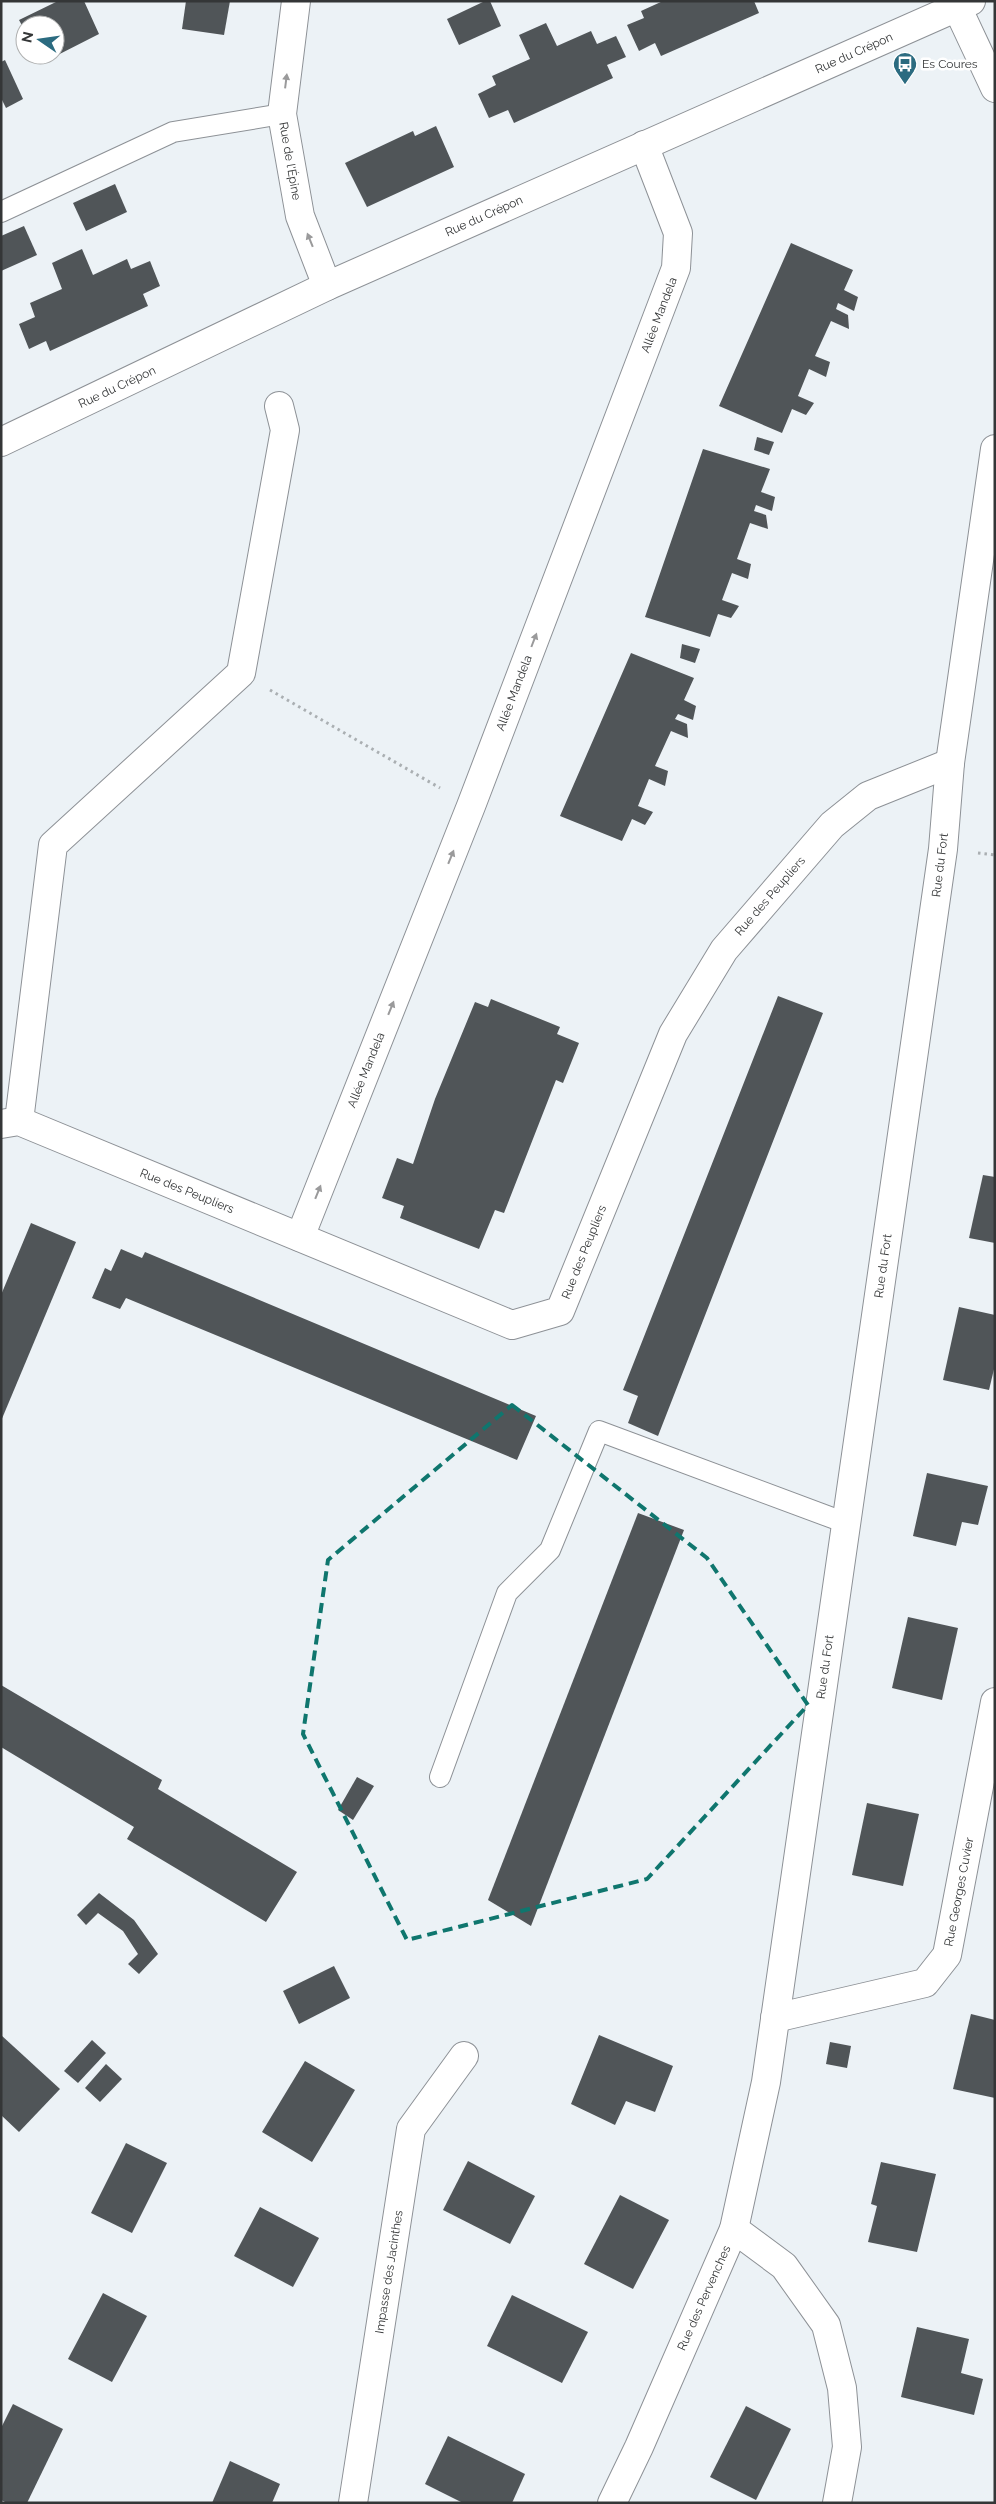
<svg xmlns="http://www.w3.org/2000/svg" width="996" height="2504" viewBox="0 0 996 2504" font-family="Raleway,sans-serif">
	<rect width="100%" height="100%" fill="#ecf2f6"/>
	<g fill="#505558">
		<path d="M58,1H84L99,34L42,63L38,55H55V25H25V31L19,20Z"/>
		<path d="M186,1H230L224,35L182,29Z"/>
		<path d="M485,1H490L501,26L459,45L447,19Z"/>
		<path d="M663,1H754L759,13L661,56L655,43L639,51L627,25L644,18L641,11Z"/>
		<path d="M546,23L557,46L591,31L597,44L616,36L626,57L607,65L613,78L514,123L508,110L489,118L478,94L496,85L492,76L530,59L519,35Z"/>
		<path d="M5,60L23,99L6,108L1,98V62Z"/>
		<path d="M436,126L454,167L367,207L345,163L413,131L415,136Z"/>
		<path d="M115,184L127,212L86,231L73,203Z"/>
		<path d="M24,226L37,255L1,271V236Z"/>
		<path d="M791,243L853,270L844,290L858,297L854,311L838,303L836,309L848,315L849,329L831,321L815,356L830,362L826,377L809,369L798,396L814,403L806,415L792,409L782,433L719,406Z"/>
		<path d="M82,249L93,275L127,259L131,269L150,261L160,286L143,294L148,306L50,351L46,341L29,349L19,324L35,317L30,303L62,289L52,263Z"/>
		<path d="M757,437L774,442L769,455L754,450Z"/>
		<path d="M703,449L770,469L761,492L775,497L772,511L756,505L754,511L766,515L768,529L750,523L737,559L751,564L748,579L732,573L722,600L739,606L731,618L718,614L710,637L645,617Z"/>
		<path d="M682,644L700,649L695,663L680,658Z"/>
		<path d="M631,653L694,678L684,700L696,706L693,720L678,714L675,719L687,724L688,738L671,731L655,766L668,771L665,786L649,779L638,806L653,812L645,825L632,819L622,841L560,816Z"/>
		<path d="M778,996L823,1013L658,1436L628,1423L638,1396L623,1390Z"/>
		<path d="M491,999L560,1027L557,1034L579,1043L563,1083L556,1080L504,1213L495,1210L479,1249L400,1218L404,1206L382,1198L397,1158L413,1164L435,1099L475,1002L488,1007Z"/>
		<path d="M983,1175L995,1177V1243L969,1238Z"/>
		<path d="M31,1223L76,1242L1,1421V1295Z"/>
		<path d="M121,1249L142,1258L145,1252L536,1416L517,1460L126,1298L120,1309L92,1298L105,1268L111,1271Z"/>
		<path d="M959,1307L995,1315V1365L989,1390L943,1380Z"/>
		<path d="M927,1473L988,1486L978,1525L962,1522L956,1546L913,1536Z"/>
		<path d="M638,1513L684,1530L531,1926L488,1900Z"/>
		<path d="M908,1617L958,1628L942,1700L892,1688Z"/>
		<path d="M1,1685L162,1780L158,1789L297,1872L266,1922L127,1839L134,1827L1,1747Z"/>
		<path d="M357,1777L374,1786L353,1820L338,1810Z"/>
		<path d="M867,1803L919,1814L903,1886L852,1875Z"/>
		<path d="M99,1893L134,1920L158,1954L139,1974L128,1964L138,1954L123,1931L98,1913L86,1925L77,1915Z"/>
		<path d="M334,1966L350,1998L299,2024L283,1991Z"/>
		<path d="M971,2014L995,2020V2098L953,2089Z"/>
		<path d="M1,2035L60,2089L19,2132L1,2115Z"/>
		<path d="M599,2035L673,2066L655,2112L626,2101L615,2125L571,2104Z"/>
		<path d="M92,2040L106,2053L78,2083L64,2071Z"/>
		<path d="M830,2042L851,2046L847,2068L826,2064Z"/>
		<path d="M305,2061L355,2090L312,2162L262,2132Z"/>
		<path d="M106,2064L122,2079L100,2102L85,2088Z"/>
		<path d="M126,2143L167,2163L132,2233L91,2213Z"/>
		<path d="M468,2161L535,2196L510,2244L443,2210Z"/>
		<path d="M881,2162L936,2174L917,2252L868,2242L877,2206L871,2204Z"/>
		<path d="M620,2195L669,2220L633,2289L584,2264Z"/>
		<path d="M260,2207L319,2238L293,2287L234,2256Z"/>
		<path d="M103,2293L147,2316L112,2382L68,2359Z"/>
		<path d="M512,2295L588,2332L562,2383L487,2346Z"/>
		<path d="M917,2327L969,2339L961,2373L983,2379L974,2415L901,2397Z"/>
		<path d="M13,2404L63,2429L27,2503H7L1,2500V2428Z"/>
		<path d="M746,2406L791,2429L756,2500L710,2477Z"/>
		<path d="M448,2436L525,2474L512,2503H463L425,2484Z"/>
		<path d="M230,2461L280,2484L272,2503H212Z"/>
	</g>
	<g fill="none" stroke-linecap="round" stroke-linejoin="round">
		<g stroke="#8d9196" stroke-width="22">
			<g id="lane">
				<path d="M1,212L173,132L282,114"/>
				<path d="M440,1777L507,1593L550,1550L599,1431L846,1523"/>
			</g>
		</g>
		<g stroke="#8d9196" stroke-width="30">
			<g id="street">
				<path d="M296,1L282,114L300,216L327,286"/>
				<path d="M957,7L995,88"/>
				<path d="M19,1121L53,845L241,673L285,430L279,406"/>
				<path d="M1,1124L19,1121L512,1325L560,1311L673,1034L724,950L832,825L868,796L950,763"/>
				<path d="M300,1237L471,806L676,268L678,233L644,145"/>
				<path d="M775,2018L925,1983L947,1955L995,1702"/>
				<path d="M734,2229L784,2266L826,2325L842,2388L847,2447L837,2503"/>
				<path d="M353,2503L411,2129L464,2056"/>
				<path d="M612,2503L639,2447L734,2229L766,2082L943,849L950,763L995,449"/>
			</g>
		</g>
		<g stroke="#8d9196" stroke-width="30">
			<path id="secondary" d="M1,442L327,286L971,1"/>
		</g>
		<g stroke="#aaafb2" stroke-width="3" stroke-dasharray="2.5 4" stroke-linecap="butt">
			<path d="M270,690L440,788"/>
			<path d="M978,853L995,855"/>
		</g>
		<use href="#lane" stroke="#fff" stroke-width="20"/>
		<use href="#street" stroke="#fff" stroke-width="28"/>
		<use href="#secondary" stroke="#fff" stroke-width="28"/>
	</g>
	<defs><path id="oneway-solid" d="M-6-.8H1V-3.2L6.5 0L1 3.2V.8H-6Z" transform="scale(1.25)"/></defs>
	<g fill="#9a9a9b">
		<use href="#oneway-solid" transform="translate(286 81) rotate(-83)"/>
		<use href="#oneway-solid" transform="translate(310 240) rotate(-112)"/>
		<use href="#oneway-solid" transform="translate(534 640) rotate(-69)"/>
		<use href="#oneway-solid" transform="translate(451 857) rotate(-68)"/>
		<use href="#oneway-solid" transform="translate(391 1008) rotate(-68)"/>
		<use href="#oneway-solid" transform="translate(318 1192) rotate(-68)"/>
	</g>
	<path fill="none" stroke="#0f766e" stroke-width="4" stroke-dasharray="10 6" stroke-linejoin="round" d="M512,1405L707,1558L808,1705L647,1879L407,1940L303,1734L328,1560Z"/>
	<defs>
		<g id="bus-pin" transform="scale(1.25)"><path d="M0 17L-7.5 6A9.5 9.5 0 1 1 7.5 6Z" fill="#2b6b80" stroke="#fff"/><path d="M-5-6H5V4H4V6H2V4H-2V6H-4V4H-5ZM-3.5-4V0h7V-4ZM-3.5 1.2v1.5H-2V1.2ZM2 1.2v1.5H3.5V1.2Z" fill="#fff"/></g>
	</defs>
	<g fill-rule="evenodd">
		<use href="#bus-pin" x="905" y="64"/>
	</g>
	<g text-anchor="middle" stroke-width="5" stroke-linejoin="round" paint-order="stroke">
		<g font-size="12" fill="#343637" stroke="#fff">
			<text transform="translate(854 53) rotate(-24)" y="4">Rue du Crépon</text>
			<text transform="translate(290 161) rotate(80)" y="4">Rue de l'Épine</text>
			<text transform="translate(484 216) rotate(-24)" y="4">Rue du Crépon</text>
			<text transform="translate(659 315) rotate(-69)" y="4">Allée Mandela</text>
			<text transform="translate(117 387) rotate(-25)" y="4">Rue du Crépon</text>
			<text transform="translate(514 693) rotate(-69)" y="4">Allée Mandela</text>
			<text transform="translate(940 865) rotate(-83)" y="4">Rue du Fort</text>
			<text transform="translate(770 896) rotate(-49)" y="4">Rue des Peupliers</text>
			<text transform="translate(366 1070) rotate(-68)" y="4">Allée Mandela</text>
			<text transform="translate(187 1191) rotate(22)" y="4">Rue des Peupliers</text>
			<text transform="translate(584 1252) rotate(-68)" y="4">Rue des Peupliers</text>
			<text transform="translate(883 1266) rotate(-82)" y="4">Rue du Fort</text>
			<text transform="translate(825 1667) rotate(-82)" y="4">Rue du Fort</text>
			<text transform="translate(959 1892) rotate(-79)" y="4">Rue Georges Cuvier</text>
			<text transform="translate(389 2272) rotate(-81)" y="4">Impasse des Jacinthes</text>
			<text transform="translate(704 2298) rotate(-66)" y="4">Rue des Pervenches</text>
		</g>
		<g font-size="12" fill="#343637" stroke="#fff" text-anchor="start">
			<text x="922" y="68">Es Coures</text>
		</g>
	</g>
	<rect width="996" height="2504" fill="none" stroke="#343637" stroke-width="5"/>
	<g transform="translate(40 40) rotate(283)"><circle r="24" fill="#ffffff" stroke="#aeafaf"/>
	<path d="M0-4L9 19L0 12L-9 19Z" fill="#2b6b80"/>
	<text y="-8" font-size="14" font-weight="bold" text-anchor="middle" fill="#343637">N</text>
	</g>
</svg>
